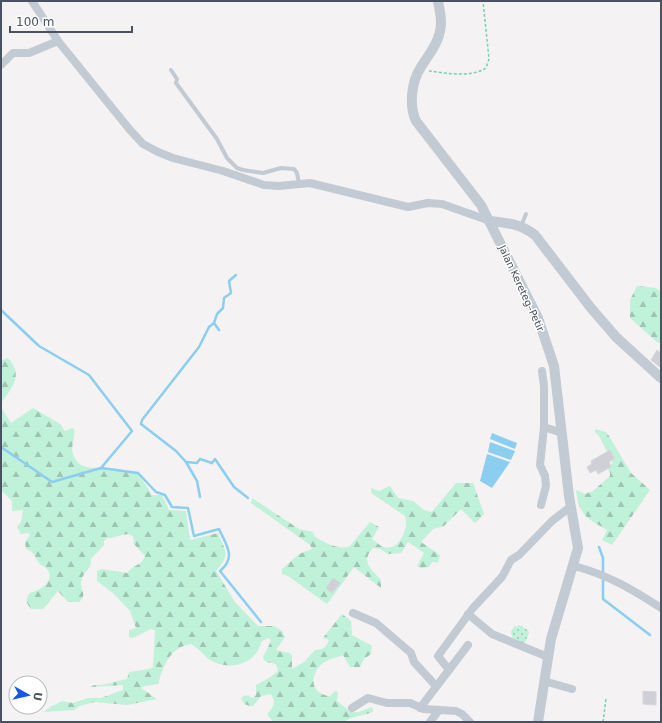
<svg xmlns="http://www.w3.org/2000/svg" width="662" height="723" viewBox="0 0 662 723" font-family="'DejaVu Sans',sans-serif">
	<defs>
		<pattern id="grass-dots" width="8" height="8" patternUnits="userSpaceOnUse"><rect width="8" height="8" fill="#c0f1d9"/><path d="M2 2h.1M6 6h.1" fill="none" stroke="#9ec6b3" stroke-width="1.8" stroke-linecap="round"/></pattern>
		<pattern id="forest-firs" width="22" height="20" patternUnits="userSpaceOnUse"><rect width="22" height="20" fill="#c0f1d9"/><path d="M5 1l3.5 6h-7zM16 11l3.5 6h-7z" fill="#9ec6b3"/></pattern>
	</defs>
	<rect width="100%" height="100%" fill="#f4f2f2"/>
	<path fill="url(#grass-dots)" d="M519,625L528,630L529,633L524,645L512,637L511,631L515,626L517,627Z"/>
	<g fill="url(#forest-firs)">
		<path d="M637,286L656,288L661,292V342L658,343L630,318V300Z"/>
		<path d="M8,358C24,375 12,388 1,403V361Z"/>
		<path d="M1,407L11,423L33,408L60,424L65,431L72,428L74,429C76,438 70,445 73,454C79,472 96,467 110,468C119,468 129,472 138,473L152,495H162L169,510L186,511L190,540L218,533C226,554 231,553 216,571L235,602L258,626H274L282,631L285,637L276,650L290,653L292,656V669L304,662L315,650C323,650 326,647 329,640L323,638L342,614L351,621L352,635L372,646L371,654L364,659L360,667H350L343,655C337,658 327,659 322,664C309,675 310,694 330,696L335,691L338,692L337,701L351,712H359L372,707L373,712C365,715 349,717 344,722H274L268,716V713C274,707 276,702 271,694L261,696L253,706C246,706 243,704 241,698L246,695L253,698L256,695V685L269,678L278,671L276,664L266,662L263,658C265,651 269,647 271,640L268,638L262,641C260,645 259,649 257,652C247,667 224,669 210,660C203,655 199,648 191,644C169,648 164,665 158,684L145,686L141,688L157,699L127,705L95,702L79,706L74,710L44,712L47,709L62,701L73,703L88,698H101L123,690V685L91,687L94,685H102L127,679L129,672L149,669L153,667L155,630L151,629L133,638L129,637V630L136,628L130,611L114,594L97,581V571L102,569L127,573C132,565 142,566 145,556L134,544L133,536C125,531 116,539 107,538L104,541V545L91,559C92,570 82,572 81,582C80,590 88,594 79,602H68L58,591L43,609H31C26,603 25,599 30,593C40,591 56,581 47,569C45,566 41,566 39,563C35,556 34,552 26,549L25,542L30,535L28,533L21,534L17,527L21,522L23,510L12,511V501L1,490Z"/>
		<path d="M595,429L606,432L609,436L631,473L650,490L612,545L602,540L607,530C587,518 579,516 576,490L585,494L593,491L610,476V473L607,467L613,463L599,436L595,432Z"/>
		<path d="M456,483H473L484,514L475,523L461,509L444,526L433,529L421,542L440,555L438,563L432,562L429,567L421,568L417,566L424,553L408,542L401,553L388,554L380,549L373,548C360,562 371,569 381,580V588L354,567L327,604L288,576L282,574V569L299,554L312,549L310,545L251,503L252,498L299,529L313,532L314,536C324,543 337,549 349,547L370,522L379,527L372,539C375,541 379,545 383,547C400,552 409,528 405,516L371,493V488L379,491L390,486L398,498L413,501L424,510L432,512Z"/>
	</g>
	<g fill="#8cceef">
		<path d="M492,433L517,443L515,449L490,439Z"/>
		<path d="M490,442L515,451L511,460L488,452Z"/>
		<path d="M487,454L510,462L492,488L480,481Z"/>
	</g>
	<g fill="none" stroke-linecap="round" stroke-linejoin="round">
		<g stroke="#8cceef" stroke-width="2.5">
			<path d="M1,310L39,346L89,375L132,431L101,468"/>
			<path d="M219,330L214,323L217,314L223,308L224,298L231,293L229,281L236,275"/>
			<path d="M1,447L52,482L101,468L138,473L156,492L165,495L172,507L188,508L194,536L219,529C226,545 237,557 220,571L261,622"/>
			<path d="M186,462L197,463L200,459L212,463L215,459L234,487L248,498"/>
			<path d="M200,497L197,481L186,462L176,451L141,424L142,420L199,347L209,327L214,323"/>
			<path d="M599,547L603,558V599L650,635"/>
		</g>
	</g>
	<g fill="#ced0d6" stroke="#d5d7dd">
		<path d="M657,350L661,353V368L651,360Z"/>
		<path d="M610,450L614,459L609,462L611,467L598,474L596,470L590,473L587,467L592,464L591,461Z"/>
		<path d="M333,578L340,583L332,593L326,588Z"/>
		<path d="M643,691L656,692V705L643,704Z"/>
	</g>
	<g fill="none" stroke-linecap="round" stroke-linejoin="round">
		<g stroke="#77d0b0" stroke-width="1.5" stroke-dasharray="3 2" stroke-linecap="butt">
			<path d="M429,71C446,73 471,78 486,68L489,59L483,1"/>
			<path d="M603,722L606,699"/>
		</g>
		<g stroke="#c2cad3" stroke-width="4">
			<path d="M171,70L177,79L176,83L217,139L227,158L237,168L243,170L263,173L281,168L294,169L297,173L299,183"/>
			<path d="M521,226L526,214"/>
		</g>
		<g stroke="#c2cad3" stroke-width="8">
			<path d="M32,1L58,41L130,130L143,144L158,152L173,158L223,171L264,185L279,186L310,183L408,207L428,203L442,204L490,221"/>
			<path d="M1,65L13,53H29L58,41"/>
			<path d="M542,371L544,386V427L562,433"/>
			<path d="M541,505L546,486L545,476L540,465L544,427"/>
			<path d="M574,566C608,575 632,589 661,608"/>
			<path d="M353,613L376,623L411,653L414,662L436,686"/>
			<path d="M468,614L492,634L548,657"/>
			<path d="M449,670L438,656L473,608L502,577L511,560L519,555L552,521L570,507"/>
			<path d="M544,681L572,689"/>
			<path d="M352,708L368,698L387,703H410L424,709L456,711L462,714L470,722"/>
			<path d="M420,708L468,645"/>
			<path d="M430,722L439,710"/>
		</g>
		<g stroke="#c2cad3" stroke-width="10">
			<path d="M438,1C440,12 443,24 439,35C436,47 427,57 421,67C411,82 409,106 416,121L481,205L538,318L554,366L569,496L578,548L551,639L538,722"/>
			<path d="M490,221C508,223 521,224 535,235L591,308L616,337L661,378"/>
		</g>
	</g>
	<g text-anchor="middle" stroke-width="3" stroke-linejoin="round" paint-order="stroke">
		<g font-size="10" fill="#495260" stroke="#fff">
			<text transform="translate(522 288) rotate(65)" y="4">Jalan Kereteg–Petir</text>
		</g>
	</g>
	<rect width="662" height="723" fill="none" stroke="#495260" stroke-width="4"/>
	<g transform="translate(28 695) rotate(98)"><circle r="19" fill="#ffffff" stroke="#b6babf"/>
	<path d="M0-3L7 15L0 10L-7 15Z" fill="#1557eb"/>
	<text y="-6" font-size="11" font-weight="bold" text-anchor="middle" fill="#495260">U</text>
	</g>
	<path d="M10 26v6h122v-6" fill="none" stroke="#495260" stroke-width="2"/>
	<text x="16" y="26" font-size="12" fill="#495260" stroke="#ffffff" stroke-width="3" paint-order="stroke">100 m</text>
</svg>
